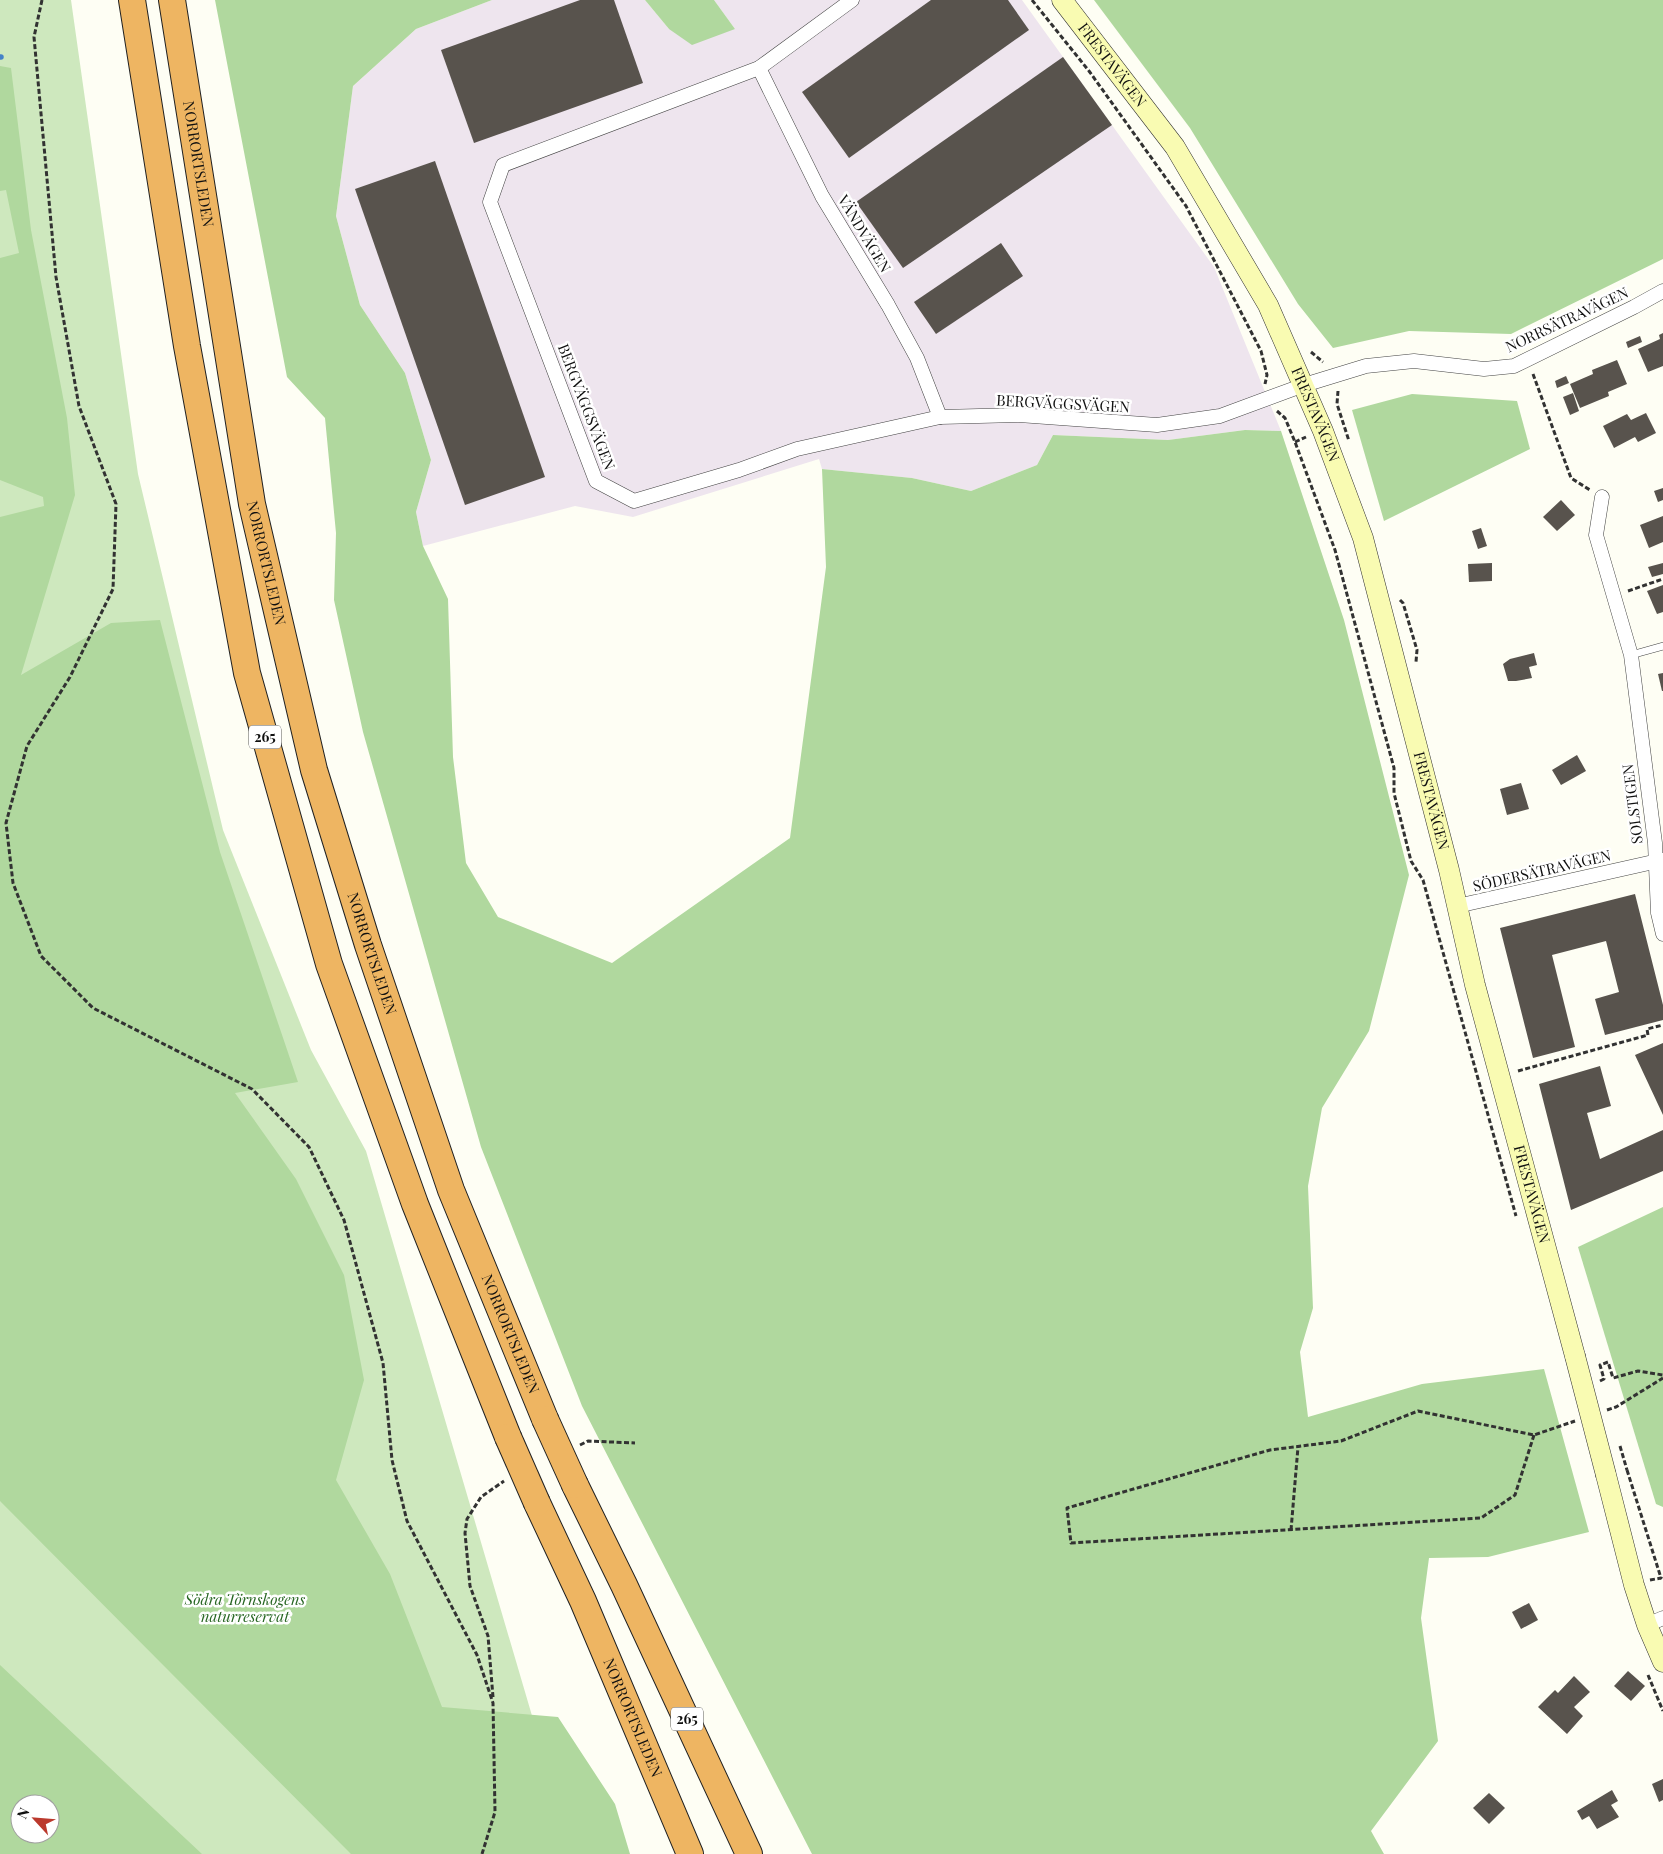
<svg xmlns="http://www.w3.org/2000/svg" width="1663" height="1854" viewBox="0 0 1663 1854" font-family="'Playfair Display',serif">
	<rect width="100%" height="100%" fill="#fefef4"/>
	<path fill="#eee5ee" d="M492,0H645L669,29H735L714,0H1022L1214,267L1281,431L1245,430L1168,440L1053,435L1037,465L971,491L912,478L822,469L819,459L633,517L575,506L423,546L416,512L431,460L405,373L360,305L336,216L353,86L416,29Z"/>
	<path fill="#cee8be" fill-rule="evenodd" d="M0,0H71L138,474L223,830L311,1050L366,1151L550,1777L579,1854H0ZM20,1804H50V1834H20Z"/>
	<g fill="#b0d89e" fill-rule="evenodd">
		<path d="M215,0H492L416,29L353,86L336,216L360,305L405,373L431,460L416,512L423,546L448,599L453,757L466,863L498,917L612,963L790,838L826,567L822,469L912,478L971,491L1037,465L1053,435L1168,440L1245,430L1281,431L1344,620L1409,875L1369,1031L1322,1108L1308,1186L1313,1308L1300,1352L1308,1417L1422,1384L1544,1369L1589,1532L1488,1557L1429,1558L1421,1618L1438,1741L1371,1831L1384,1854H812L582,1406L481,1147L363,732L334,600L336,533L325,418L287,377Z"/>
		<path d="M645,0H714L735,29L692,45L669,29Z"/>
		<path d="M1094,0H1663V259L1511,334L1409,331L1333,348L1298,304L1190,128Z"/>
		<path d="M0,66L11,68L31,230L67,418L75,495L21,675L111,623L160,620L220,852L298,1082L235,1093L296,1179L344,1275L364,1380L336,1480L390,1574L442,1707L558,1717L615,1804L630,1854H351L0,1501V517L44,506L43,497L0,480V258L19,253L6,190L0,191Z"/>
		<path d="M1412,394L1517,401L1530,449L1384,521L1352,410Z"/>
		<path d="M1663,1207V1507L1656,1504L1578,1247Z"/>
		<path d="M0,1665L202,1854H0ZM20,1804H50V1834H20Z"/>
	</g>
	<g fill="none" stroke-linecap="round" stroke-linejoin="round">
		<path stroke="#4482c8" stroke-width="5.5" d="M0,57H1"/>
	</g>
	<g fill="#58534d">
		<path d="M580,0H614L643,83L474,143L441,50Z"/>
		<path d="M931,0H1008L1029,30L849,158L802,92Z"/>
		<path d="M1063,57L1112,125L903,268L856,202Z"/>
		<path d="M435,161L545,477L465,505L355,189Z"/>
		<path d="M1001,243L1023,276L936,334L914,302Z"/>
		<path d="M1663,333V366L1648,372L1638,349L1660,339L1659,335Z"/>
		<path d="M1640,336L1642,342L1628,348L1626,342Z"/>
		<path d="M1617,360L1627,384L1608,392L1609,396L1580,408L1570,384L1593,374L1592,370Z"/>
		<path d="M1566,376L1569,383L1557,388L1555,381Z"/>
		<path d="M1573,393L1579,411L1570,415L1563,397Z"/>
		<path d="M1646,413L1656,433L1638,442L1635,437L1614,448L1603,426L1627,414L1631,420Z"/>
		<path d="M1663,488V500L1658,502L1654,491Z"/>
		<path d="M1561,500L1575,515L1557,531L1543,517Z"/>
		<path d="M1663,516V542L1649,548L1640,525Z"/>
		<path d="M1481,528L1487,546L1478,549L1472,531Z"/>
		<path d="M1492,563V581L1469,582L1468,564Z"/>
		<path d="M1663,563V574L1652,577L1648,567Z"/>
		<path d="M1663,585V612L1657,614L1647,591Z"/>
		<path d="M1534,653L1537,665L1529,667L1532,678L1516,681H1508L1503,664L1510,659Z"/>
		<path d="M1663,673V691H1662L1658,674Z"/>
		<path d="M1577,755L1586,771L1561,785L1552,770Z"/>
		<path d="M1521,783L1529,809L1507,815L1500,789Z"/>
		<path d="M1635,894L1663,1005V1020L1605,1035L1595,999L1619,992L1606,941L1552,955L1575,1047L1533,1058L1500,928Z"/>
		<path d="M1663,1043V1115L1635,1055Z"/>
		<path d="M1600,1066L1611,1106L1587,1113L1600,1159L1663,1130V1171L1571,1210L1539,1084Z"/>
		<path d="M1529,1603L1538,1620L1521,1629L1512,1612Z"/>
		<path d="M1628,1671L1645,1686L1631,1701L1614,1686Z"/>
		<path d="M1574,1676L1590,1692L1574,1707L1583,1716L1567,1734L1538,1707L1555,1690L1558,1693Z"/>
		<path d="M1663,1779V1800L1659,1802L1652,1784Z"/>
		<path d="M1612,1790L1618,1801L1611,1805L1619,1817L1597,1829L1589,1816L1582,1820L1577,1811Z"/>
		<path d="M1489,1793L1505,1808L1489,1824L1473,1808Z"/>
	</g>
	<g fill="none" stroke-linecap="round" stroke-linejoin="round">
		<g stroke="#434343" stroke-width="8">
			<path id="lane" d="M1631,655L1663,646"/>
		</g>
		<g stroke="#434343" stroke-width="15">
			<g id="street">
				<path d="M852,0L759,68L503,165L490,202L596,481L634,501L739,470L797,449L940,417L1019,415L1157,425L1220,416L1304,385L1366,366L1414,361L1484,369L1514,366L1634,307L1663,291"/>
				<path d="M759,68L822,196L888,305L917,358L940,417"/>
				<path d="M1602,497L1596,535L1631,655L1655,843L1658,913L1663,934"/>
				<path d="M1457,906L1662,860"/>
				<path d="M1647,1625L1663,1618"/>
			</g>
		</g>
		<g stroke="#323232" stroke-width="21">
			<g id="secondary">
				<path id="s1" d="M1062,0L1175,147L1268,305L1323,431L1363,538L1449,870L1475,985L1575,1356"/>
				<path d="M1606,1475L1634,1585L1647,1625L1663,1662"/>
			</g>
		</g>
		<g stroke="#212121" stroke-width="28">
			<g id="highway">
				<path d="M132,0L187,346L247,673L329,964L415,1204L508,1437"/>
				<path id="s2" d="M172,0L252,504L314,770L368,945L451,1190L545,1419"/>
				<path d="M575,1485L624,1585L749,1854"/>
				<path id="s3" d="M537,1503L583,1601L690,1854"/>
			</g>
		</g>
		<g stroke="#323232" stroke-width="3" stroke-dasharray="5 2.5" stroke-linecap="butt">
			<path d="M42,0L34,37L56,277L79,406L116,504L113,589L70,677L27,746L6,823L13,883L41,956L93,1008L252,1089L309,1147L344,1220L383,1363L392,1460L407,1521L477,1655L493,1703L495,1812L482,1854"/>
			<path d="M1032,0L1089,71L1186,206L1261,351L1267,375L1265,384"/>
			<path d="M1311,352L1323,362"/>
			<path d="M1533,374L1571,478L1590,490"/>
			<path d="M1338,391L1337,404L1349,441"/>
			<path d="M1277,411L1285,418L1295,442L1335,550L1394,768V793L1411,861L1423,880L1516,1216"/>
			<path d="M1295,442L1306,437"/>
			<path d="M1628,591L1663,579"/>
			<path d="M1400,600L1403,603L1417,650L1416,662"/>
			<path d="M1518,1071L1648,1035L1647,1029L1663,1025"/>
			<path d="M1600,1381L1604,1379L1600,1365L1608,1362L1613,1378L1638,1371L1663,1375"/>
			<path d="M1607,1410L1616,1407L1663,1378"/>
			<path d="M1534,1435L1515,1495L1481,1518L1071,1543L1067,1508L1270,1450L1341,1441L1418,1411L1534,1435L1575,1421"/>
			<path d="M580,1445L588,1441L635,1443"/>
			<path d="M1627,1470L1661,1578"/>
			<path d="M1291,1530L1298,1447"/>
			<path d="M1650,1580L1661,1578L1663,1580"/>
			<path d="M1648,1675L1663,1711"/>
			<path d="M493,1697L488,1636L470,1586L465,1533L467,1519L481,1497L504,1481"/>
		</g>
		<use href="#lane" stroke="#fff" stroke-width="7"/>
		<use href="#street" stroke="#fff" stroke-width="14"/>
		<use href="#secondary" stroke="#f9fbb2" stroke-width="20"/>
		<use href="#highway" stroke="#eeb562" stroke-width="26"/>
		<g stroke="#323232" stroke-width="21" stroke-linecap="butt">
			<path id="secondary-bridge" d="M1575,1356L1606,1475"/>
		</g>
		<g stroke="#212121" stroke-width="28" stroke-linecap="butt">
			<g id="highway-bridge">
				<path d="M545,1419L575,1485"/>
				<path d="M508,1437L537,1503"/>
			</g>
		</g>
		<path stroke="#323232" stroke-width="3" stroke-dasharray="5 2.5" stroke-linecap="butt" d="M1620,1446L1627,1470"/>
		<use href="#secondary-bridge" stroke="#f9fbb2" stroke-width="20"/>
		<use href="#highway-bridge" stroke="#eeb562" stroke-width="26"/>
	</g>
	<g text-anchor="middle" stroke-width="5" stroke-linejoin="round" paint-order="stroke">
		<g fill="#fff" stroke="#585858" stroke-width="1">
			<rect x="249" y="725.5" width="32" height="23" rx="4"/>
			<rect x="671" y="1707.5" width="32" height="23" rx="4"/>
		</g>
		<g font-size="14" font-weight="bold" fill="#101010">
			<text x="265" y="742">265</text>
			<text x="687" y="1724">265</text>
		</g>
		<g font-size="15" fill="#101010" stroke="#fff">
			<text dy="5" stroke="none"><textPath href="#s1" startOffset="82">FRESTAVÄGEN</textPath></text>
			<text dy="5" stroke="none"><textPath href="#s2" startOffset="166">NORRORTSLEDEN</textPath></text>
			<text transform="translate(864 234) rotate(59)" y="5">VÄNDVÄGEN</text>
			<text transform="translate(1567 320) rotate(-25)" y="5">NORRSÄTRAVÄGEN</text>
			<text transform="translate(1063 404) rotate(3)" y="5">BERGVÄGGSVÄGEN</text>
			<text transform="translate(586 407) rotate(69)" y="5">BERGVÄGGSVÄGEN</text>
			<text dy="5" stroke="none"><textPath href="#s1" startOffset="488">FRESTAVÄGEN</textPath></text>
			<text dy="5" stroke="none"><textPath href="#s2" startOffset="571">NORRORTSLEDEN</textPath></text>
			<text dy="5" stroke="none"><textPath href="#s1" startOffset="892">FRESTAVÄGEN</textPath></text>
			<text transform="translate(1633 804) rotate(-97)" y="5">SOLSTIGEN</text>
			<text transform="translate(1542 871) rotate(-13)" y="5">SÖDERSÄTRAVÄGEN</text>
			<text dy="5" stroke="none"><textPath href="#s2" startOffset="976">NORRORTSLEDEN</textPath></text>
			<text dy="5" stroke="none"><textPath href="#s1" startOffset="1298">FRESTAVÄGEN</textPath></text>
			<text dy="5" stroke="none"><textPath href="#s2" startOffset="1381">NORRORTSLEDEN</textPath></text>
			<text dy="5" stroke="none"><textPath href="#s3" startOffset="235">NORRORTSLEDEN</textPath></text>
		</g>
		<g font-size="15" font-style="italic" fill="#276622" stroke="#fff">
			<text x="245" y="1605">Södra Törnskogens<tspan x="245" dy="17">naturreservat</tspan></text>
		</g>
	</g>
	<g transform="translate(35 1819) rotate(296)"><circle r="24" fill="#ffffff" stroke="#9f9f9f"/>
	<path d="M0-4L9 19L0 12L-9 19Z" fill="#bb392d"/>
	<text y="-8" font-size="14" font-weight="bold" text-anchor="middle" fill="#101010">N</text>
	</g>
</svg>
